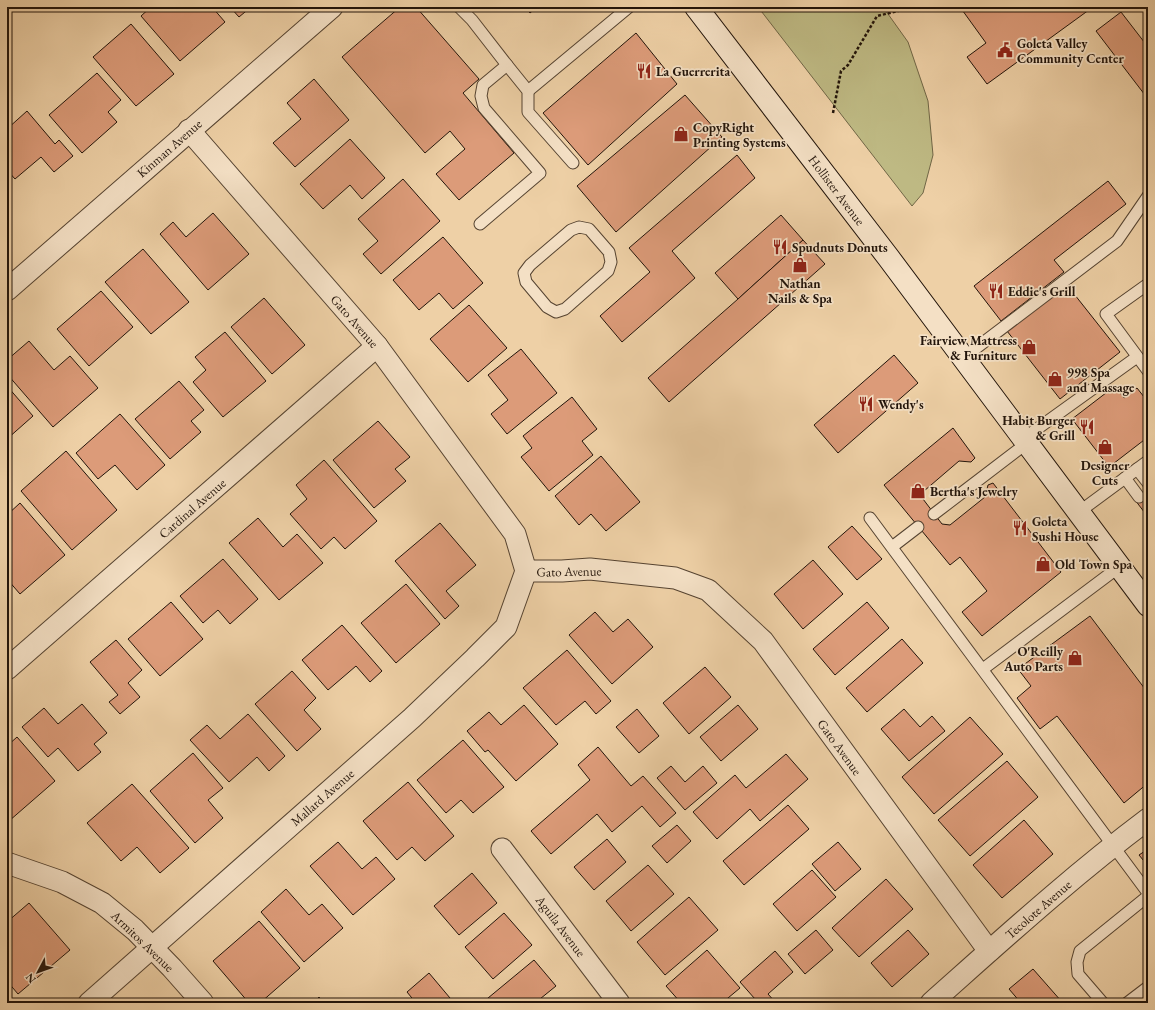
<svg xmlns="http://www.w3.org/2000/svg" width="1155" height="1010" viewBox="0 0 1155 1010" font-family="'EB Garamond',serif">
	<rect width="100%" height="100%" fill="#eed0a6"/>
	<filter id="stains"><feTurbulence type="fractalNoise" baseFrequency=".005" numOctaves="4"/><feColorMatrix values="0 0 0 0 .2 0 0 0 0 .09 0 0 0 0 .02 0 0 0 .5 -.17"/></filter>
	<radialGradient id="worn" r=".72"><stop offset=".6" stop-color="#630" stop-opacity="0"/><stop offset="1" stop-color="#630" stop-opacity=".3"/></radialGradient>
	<path fill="#beb983" stroke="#706646" d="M758,7H883L908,42L928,101L933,155L923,193L912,206Z"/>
	<g fill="#dc9b79" stroke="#22140a">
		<path d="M151,7H212L225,22L180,61L141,16Z"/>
		<path d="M230,7H251L239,17Z"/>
		<path d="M400,7H416L479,79L463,93L514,153L459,200L436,174L465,149L450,131L425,153L342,57Z"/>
		<path d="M525,7H537L530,13Z"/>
		<path d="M960,7H1093L987,84L967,57L986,43Z"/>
		<path d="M1121,12L1148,47V99L1096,31Z"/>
		<path d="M131,24L174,74L136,106L93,57Z"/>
		<path d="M636,33L677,84L588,165L543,113Z"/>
		<path d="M97,73L121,100L108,112L117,122L82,153L49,115Z"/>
		<path d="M314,79L349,120L295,167L273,143L301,119L287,103Z"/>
		<path d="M685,95L722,137L616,232L577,186Z"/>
		<path d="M27,111L55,144L59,140L73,156L54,172L41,157L15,179L7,170V129Z"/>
		<path d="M350,139L385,178L362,199L350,185L323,209L300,184Z"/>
		<path d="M737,155L755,178L672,251L695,278L622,342L600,316L650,272L629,248Z"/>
		<path d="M403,179L440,221L381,274L363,254L378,241L358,219Z"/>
		<path d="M1108,181L1126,204L1054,260L1064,272L1001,321L974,286Z"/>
		<path d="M213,213L249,254L208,290L160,234L173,222L186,237Z"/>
		<path d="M781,215L803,240L738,299L715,273Z"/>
		<path d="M443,237L483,283L453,309L439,293L419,310L393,280Z"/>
		<path d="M803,240L825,264L669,402L648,378L738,299Z"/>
		<path d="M143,249L189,302L151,334L105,282Z"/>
		<path d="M1067,285L1120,352L1060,399L1007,331Z"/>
		<path d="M101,291L133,327L89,366L57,329Z"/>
		<path d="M264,298L305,345L272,374L231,327Z"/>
		<path d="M469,305L507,348L468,382L430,339Z"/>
		<path d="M225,332L266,381L223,417L193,382L206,370L195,357Z"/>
		<path d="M29,341L54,370L70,356L98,388L53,427L7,374V360Z"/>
		<path d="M521,349L557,393L507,434L491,414L508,400L488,375Z"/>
		<path d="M894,355L918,383L838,453L814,425Z"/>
		<path d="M179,381L204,410L191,421L201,432L170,459L135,419Z"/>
		<path d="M7,386L33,416L7,439Z"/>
		<path d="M1115,386L1124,398L1137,388L1148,402V437L1109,467L1072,419Z"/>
		<path d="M572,397L597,429L582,441L593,455L549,491L521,457L532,448L523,436Z"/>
		<path d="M120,414L165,465L137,490L115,465L98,479L76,453Z"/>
		<path d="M378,421L410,457L395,469L406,481L374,508L333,460Z"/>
		<path d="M953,428L975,458L971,462L959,461L924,491L923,499L942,524L950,525L985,497L988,485L993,483L1061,572L982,636L962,612L987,591L960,557L950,565L884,485Z"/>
		<path d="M66,451L117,510L72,550L21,491Z"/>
		<path d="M601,456L640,502L606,531L591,514L579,525L555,496Z"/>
		<path d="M324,460L377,521L345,549L334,537L321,549L290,514L307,499L296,485Z"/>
		<path d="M1148,489V517L1135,500Z"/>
		<path d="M20,503L65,555L20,594L7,579V515Z"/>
		<path d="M258,518L283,547L297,534L323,563L279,600L229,543Z"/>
		<path d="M440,523L476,565L446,591L459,606L445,619L395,561Z"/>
		<path d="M852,526L882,559L857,580L828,547Z"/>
		<path d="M223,559L258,599L230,624L218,610L203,623L180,596Z"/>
		<path d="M813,560L843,594L803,629L774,594Z"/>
		<path d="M406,584L440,624L396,663L361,623Z"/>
		<path d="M171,602L203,639L160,676L128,639Z"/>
		<path d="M867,602L889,628L835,675L813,649Z"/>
		<path d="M595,612L613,632L628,619L653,647L612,684L569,635Z"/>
		<path d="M1090,616L1148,693V783L1124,803L1057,716L1040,729L1017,698L1031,686L1018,669Z"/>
		<path d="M342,625L382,671L370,682L356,666L328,690L302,660Z"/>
		<path d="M902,639L923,663L867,712L846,688Z"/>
		<path d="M116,640L142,670L128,683L140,697L120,714L109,702L118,695L90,662Z"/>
		<path d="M567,650L611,701L596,714L585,701L556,725L523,688Z"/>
		<path d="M705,667L731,697L689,734L663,703Z"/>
		<path d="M292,671L316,698L304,710L321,729L297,751L255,704Z"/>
		<path d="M82,704L107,733L94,744L101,752L78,771L58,748L48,757L22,727L44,708L58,724Z"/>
		<path d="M524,705L558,744L516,781L488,750L485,752L467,731L489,712L501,725Z"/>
		<path d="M738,705L758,729L721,761L700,737Z"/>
		<path d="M637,709L659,736L639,753L616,727Z"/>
		<path d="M904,709L920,727L932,716L945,731L909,761L881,729Z"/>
		<path d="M248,714L285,756L269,771L257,757L229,782L190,740L207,725L220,739Z"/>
		<path d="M970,717L1003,754L934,814L902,777Z"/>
		<path d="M17,737L55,781L9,821L7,819V746Z"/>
		<path d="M463,740L504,787L473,813L461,800L446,813L417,780Z"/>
		<path d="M598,747L631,786L643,776L676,813L660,827L642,806L612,832L597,814L551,854L531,831L590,780L578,765Z"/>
		<path d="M193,753L223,788L208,800L223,818L195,843L150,791Z"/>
		<path d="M786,754L808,779L760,821L750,809L717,839L693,812L735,775L746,788Z"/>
		<path d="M1007,761L1038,797L970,856L938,820Z"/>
		<path d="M671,766L685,782L703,766L717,783L685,810L657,778Z"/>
		<path d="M408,782L454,836L425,861L412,847L397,860L363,821Z"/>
		<path d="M132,784L189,848L160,873L137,847L121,861L87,823Z"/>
		<path d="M788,805L809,829L744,885L723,861Z"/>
		<path d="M1024,820L1053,854L1002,898L973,865Z"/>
		<path d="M677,825L691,841L667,863L652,846Z"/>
		<path d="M607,839L626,862L594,890L574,867Z"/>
		<path d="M338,842L362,869L376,857L395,879L353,915L310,866Z"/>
		<path d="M838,842L861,869L835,891L812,864Z"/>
		<path d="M1148,849V866L1139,855Z"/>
		<path d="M648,865L674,894L631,931L606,901Z"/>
		<path d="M812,870L836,897L797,931L773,904Z"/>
		<path d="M472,873L497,903L459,935L434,906Z"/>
		<path d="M886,879L913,909L859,957L832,928Z"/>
		<path d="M286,889L309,915L322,904L343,928L304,962L261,912Z"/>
		<path d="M689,897L718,930L665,975L637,942Z"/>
		<path d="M29,903L70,950L18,994L7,981V922Z"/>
		<path d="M504,913L532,945L493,979L465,947Z"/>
		<path d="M259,921L300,968L260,1003H249L213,961Z"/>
		<path d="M816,930L833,950L805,974L788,954Z"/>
		<path d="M908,930L929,954L892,987L871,963Z"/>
		<path d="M707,950L740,988L722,1003H681L666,986Z"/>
		<path d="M775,951L793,972L768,994L776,1003H750L755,999L740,982Z"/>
		<path d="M534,960L556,986L535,1003H482Z"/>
		<path d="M1033,969L1062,1002L1061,1003H1021L1009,989Z"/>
		<path d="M429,973L450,998L444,1003H416L407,992Z"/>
		<path d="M319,997L324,1003H313Z"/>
	</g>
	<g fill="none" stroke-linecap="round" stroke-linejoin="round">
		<g stroke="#554331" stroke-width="13">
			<g id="lane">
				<path d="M459,7L472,20L507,65L483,85L481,96L484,108L540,173L480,224"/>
				<path d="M507,65L528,91V112L573,163"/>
				<path d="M528,91L629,7"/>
				<path d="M579,227L589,229L609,252L611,262L608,271L565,309L556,312L547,307L526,282L524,273L530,265L571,230Z"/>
				<path d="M1148,284L1106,314L1148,371"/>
				<path d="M963,358L1117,241L1148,196"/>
				<path d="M1023,439L1137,357"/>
				<path d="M1137,469L1148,483"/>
				<path d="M1125,478L1139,497"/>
				<path d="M1079,512L1148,461"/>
				<path d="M934,514L1027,443"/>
				<path d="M870,518L1148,893"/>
				<path d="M892,547L918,527"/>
				<path d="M983,669L1119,567"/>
				<path d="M1103,1003L1078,974L1077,962L1080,951L1148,896"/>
				<path d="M1127,1003L1148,987"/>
			</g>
		</g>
		<g stroke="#554331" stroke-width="23">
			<g id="street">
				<path d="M189,130L377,346L515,534L526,571"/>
				<path d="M7,290L332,7"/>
				<path d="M526,571H562L590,569L675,578L708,590L763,641L989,951"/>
				<path d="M7,669L377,346"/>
				<path d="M502,849L619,1003"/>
				<path d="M7,863L62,882L102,903L135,930L172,968L203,1003"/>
				<path d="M89,1003L412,718L475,658L506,627L526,571"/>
				<path d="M931,1003C1002,940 1072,876 1148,819"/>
			</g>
		</g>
		<g stroke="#22140a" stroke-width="24">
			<path id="secondary" d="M696,7L888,257L1148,605"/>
		</g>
		<path stroke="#22140a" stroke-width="2.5" stroke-dasharray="3 2" stroke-linecap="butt" d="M833,113L841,71L848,65L877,16L915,7"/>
		<use href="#lane" stroke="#f4e0c5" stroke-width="11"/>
		<use href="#street" stroke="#f4e0c5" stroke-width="21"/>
		<use href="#secondary" stroke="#f4e0c5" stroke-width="22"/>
	</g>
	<defs>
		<g id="civic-bare" transform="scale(1.2)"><path d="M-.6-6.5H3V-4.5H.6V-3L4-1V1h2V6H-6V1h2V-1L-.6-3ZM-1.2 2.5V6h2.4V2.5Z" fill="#8f2418" stroke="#f4e0c5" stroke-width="2.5" paint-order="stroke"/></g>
		<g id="restaurant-bare" transform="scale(1.2)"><path d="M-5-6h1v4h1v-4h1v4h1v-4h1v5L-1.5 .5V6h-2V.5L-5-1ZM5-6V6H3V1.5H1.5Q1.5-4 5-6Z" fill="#8f2418" stroke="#f4e0c5" stroke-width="2.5" paint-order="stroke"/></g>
		<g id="shop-bare" transform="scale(1.2)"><path d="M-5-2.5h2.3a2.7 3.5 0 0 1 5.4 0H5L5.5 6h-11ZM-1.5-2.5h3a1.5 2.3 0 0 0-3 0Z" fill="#8f2418" stroke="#f4e0c5" stroke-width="2.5" paint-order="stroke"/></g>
	</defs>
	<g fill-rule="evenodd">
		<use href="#civic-bare" x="1005" y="50"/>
		<use href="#restaurant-bare" x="644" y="71"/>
		<use href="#shop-bare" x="681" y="134"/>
		<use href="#restaurant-bare" x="780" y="247"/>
		<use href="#shop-bare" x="800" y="265"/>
		<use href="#restaurant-bare" x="996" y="291"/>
		<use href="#shop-bare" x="1029" y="347"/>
		<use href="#shop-bare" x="1055" y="379"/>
		<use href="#restaurant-bare" x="866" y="404"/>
		<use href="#restaurant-bare" x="1087" y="427"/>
		<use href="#shop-bare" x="1105" y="447"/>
		<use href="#shop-bare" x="918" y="491"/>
		<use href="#restaurant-bare" x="1020" y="528"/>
		<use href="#shop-bare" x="1043" y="564"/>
		<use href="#shop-bare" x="1075" y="658"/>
	</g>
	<g text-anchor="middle" stroke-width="3.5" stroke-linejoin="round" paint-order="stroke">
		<g font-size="13" font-weight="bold" fill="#22140a" stroke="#f4e0c5" text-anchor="start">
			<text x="1017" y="48">Goleta Valley<tspan x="1017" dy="15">Community Center</tspan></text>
			<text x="656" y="76">La Guerrerita</text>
			<text x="693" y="132">CopyRight<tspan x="693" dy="15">Printing Systems</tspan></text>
			<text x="792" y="252">Spudnuts Donuts</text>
			<text x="800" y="288" text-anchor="middle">Nathan<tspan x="800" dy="15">Nails &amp; Spa</tspan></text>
			<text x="1008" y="296">Eddie's Grill</text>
			<text x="1017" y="345" text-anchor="end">Fairview Mattress<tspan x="1017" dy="15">&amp; Furniture</tspan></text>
			<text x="1067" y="377">998 Spa<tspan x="1067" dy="15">and Massage</tspan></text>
			<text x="878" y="409">Wendy's</text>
			<text x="1075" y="425" text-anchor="end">Habit Burger<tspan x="1075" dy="15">&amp; Grill</tspan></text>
			<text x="1105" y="470" text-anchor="middle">Designer<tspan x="1105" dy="15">Cuts</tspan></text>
			<text x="930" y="496">Bertha's Jewelry</text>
			<text x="1032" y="526">Goleta<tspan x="1032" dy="15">Sushi House</tspan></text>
			<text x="1055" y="569">Old Town Spa</text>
			<text x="1063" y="656" text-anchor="end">O'Reilly<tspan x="1063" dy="15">Auto Parts</tspan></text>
		</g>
		<g font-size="13" fill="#22140a" stroke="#f4e0c5">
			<text transform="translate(169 148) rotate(-41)" y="5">Kinman Avenue</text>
			<text transform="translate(837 190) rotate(53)" y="5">Hollister Avenue</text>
			<text transform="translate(355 321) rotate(49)" y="5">Gato Avenue</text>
			<text transform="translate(192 508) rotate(-41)" y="5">Cardinal Avenue</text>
			<text transform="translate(569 571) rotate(-1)" y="5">Gato Avenue</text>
			<text transform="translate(840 747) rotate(54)" y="5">Gato Avenue</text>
			<text transform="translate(322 797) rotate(-41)" y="5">Mallard Avenue</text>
			<text transform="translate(1038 909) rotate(-41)" y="5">Tecolote Avenue</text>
			<text transform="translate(561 926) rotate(53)" y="5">Aguila Avenue</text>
			<text transform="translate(143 941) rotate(44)" y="5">Armitos Avenue</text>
		</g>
	</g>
	<rect width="1155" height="1010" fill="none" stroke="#eed0a6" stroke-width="24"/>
	<rect x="8" y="8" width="1139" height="994" fill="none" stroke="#22140a" stroke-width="2"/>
	<rect x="12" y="12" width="1131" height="986" fill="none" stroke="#22140a"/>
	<g transform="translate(38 972) rotate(229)" stroke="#f4e0c5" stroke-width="3" paint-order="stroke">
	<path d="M0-3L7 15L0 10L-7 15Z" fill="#22140a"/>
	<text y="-6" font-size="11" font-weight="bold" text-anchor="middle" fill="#22140a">N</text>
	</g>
	<rect width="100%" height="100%" filter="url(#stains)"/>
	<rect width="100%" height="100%" fill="url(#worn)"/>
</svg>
